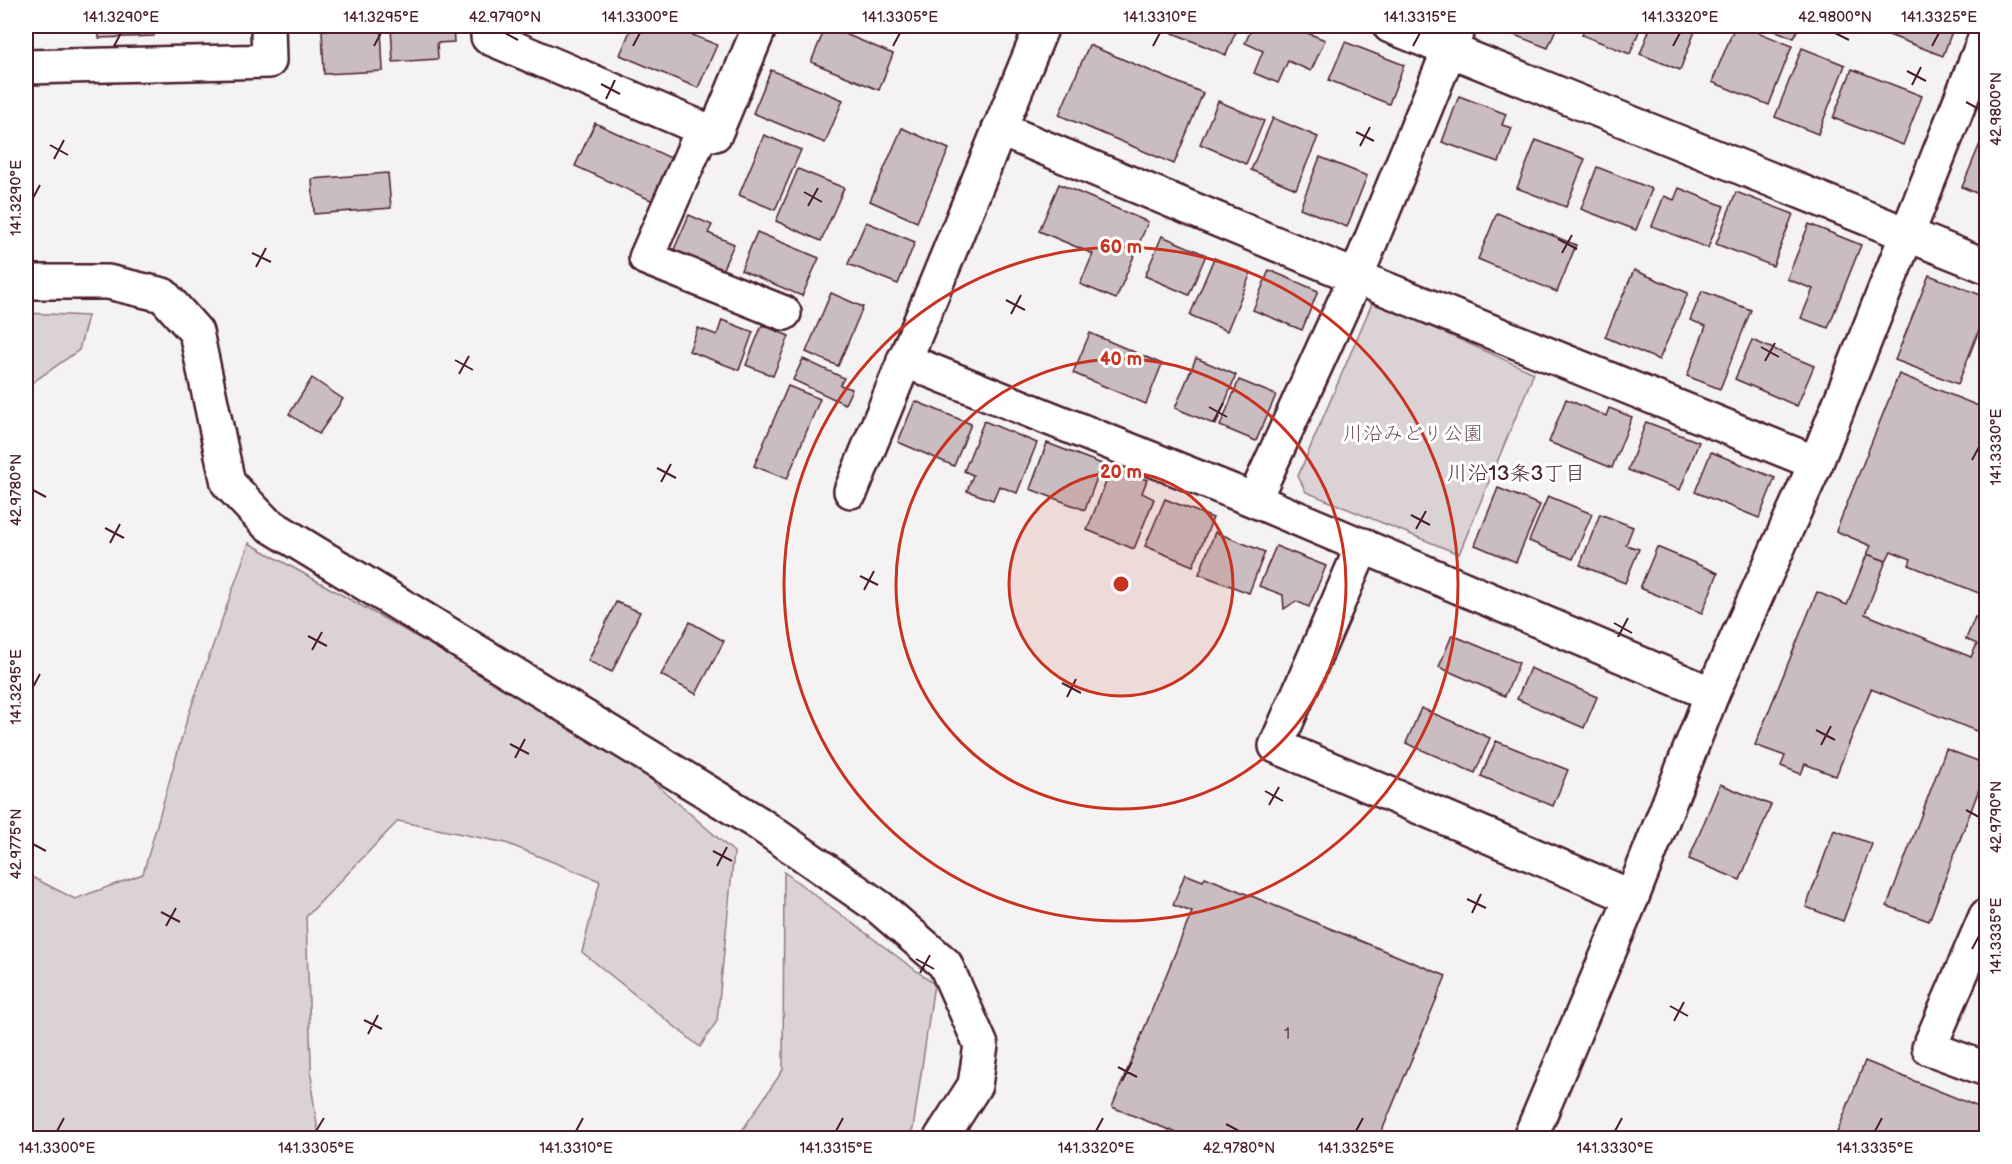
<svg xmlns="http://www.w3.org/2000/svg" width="2012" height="1164" viewBox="0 0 2012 1164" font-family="'Balsamiq Sans','Klee One',sans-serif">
	<rect width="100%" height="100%" fill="#f4f2f2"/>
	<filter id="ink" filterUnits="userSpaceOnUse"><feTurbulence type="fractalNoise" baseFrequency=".0167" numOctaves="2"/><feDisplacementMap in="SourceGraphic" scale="12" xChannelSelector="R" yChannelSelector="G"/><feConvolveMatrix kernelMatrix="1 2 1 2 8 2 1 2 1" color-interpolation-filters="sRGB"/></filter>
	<g filter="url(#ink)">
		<g fill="#dbd2d5" stroke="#927880" stroke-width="1.5">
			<path d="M1373,301L1534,373L1459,554L1306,492L1298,476Z"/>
			<path d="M26,313L88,316L79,350L26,387Z"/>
			<path d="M249,543L462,662L626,758L734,852L717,1021L700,1047L582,952L600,881L506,843L398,821L306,917L312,1091L319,1138H26V874L75,899L143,874L187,719Z"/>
			<path d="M784,872L934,984L913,1129L905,1138H737L783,1070Z"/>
		</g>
		<g fill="#cabdc1" stroke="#4a1f2b" stroke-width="1.5">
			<path d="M98,26H154V36L99,38Z"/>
			<path d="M165,26H236V28L165,30Z"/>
			<path d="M391,26H453L454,42L437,43L438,59L393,62Z"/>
			<path d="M632,26H671L717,45L698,88L620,55Z"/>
			<path d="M826,26L893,54L879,90L811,62Z"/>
			<path d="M1176,26H1238L1226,55L1173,33Z"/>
			<path d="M1253,26H1290L1325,40L1311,71L1288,61L1278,83L1254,73L1263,51L1245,43Z"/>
			<path d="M1491,26H1557L1548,48Z"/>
			<path d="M1586,26H1641L1630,54L1582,35Z"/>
			<path d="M1651,26H1697L1680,70L1640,54Z"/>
			<path d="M1735,26H1743L1792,46L1769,105L1712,82Z"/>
			<path d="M1763,26H1799L1794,38Z"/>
			<path d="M1864,26H1884L1881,32Z"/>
			<path d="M1893,26H1954L1943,56L1889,35Z"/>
			<path d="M381,28L383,71L324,74L322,30Z"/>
			<path d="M1345,42L1404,65L1389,104L1329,80Z"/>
			<path d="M1089,45L1203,93L1174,164L1059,115Z"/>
			<path d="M1802,48L1845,65L1818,134L1775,117Z"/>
			<path d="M1852,69L1922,96L1903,145L1833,118Z"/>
			<path d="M771,70L843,100L825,143L753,113Z"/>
			<path d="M1459,96L1506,114L1502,125L1512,128L1499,162L1442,142Z"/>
			<path d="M1218,101L1264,121L1246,164L1200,144Z"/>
			<path d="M1273,118L1318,137L1296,189L1251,170Z"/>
			<path d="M595,123L673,159L653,201L575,166Z"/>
			<path d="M902,128L949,149L917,222L870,201Z"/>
			<path d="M764,135L801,150L775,210L739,195Z"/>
			<path d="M1982,139L1986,141V197L1962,187Z"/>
			<path d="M1536,140L1585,159L1566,207L1517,188Z"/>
			<path d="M1320,157L1367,176L1347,227L1300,208Z"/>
			<path d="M1597,167L1652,189L1636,230L1581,209Z"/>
			<path d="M798,169L844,188L821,241L776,221Z"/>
			<path d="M388,173L391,208L314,214L312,179Z"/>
			<path d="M1059,184L1148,222L1116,299L1080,284L1093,254L1039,231Z"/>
			<path d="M1679,188L1724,206L1708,248L1652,226L1664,196L1674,200Z"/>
			<path d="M1736,192L1793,214L1773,266L1716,244Z"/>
			<path d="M1497,213L1576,245L1557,292L1478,259Z"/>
			<path d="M689,215L712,225L708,233L734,244L720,275L672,254Z"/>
			<path d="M866,222L915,242L898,284L848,264Z"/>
			<path d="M1809,224L1861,245L1828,328L1801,318L1813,289L1787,279Z"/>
			<path d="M757,232L819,258L802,296L741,270Z"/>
			<path d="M1162,236L1206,255L1189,295L1145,276Z"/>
			<path d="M1214,258L1251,273L1227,331L1190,315Z"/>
			<path d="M1269,270L1318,291L1302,330L1253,310Z"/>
			<path d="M1634,270L1688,293L1659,360L1605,337Z"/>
			<path d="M1929,275L1986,297V312L1958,384L1895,360Z"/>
			<path d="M1702,291L1751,310L1720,389L1687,376L1706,326L1690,320Z"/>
			<path d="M831,293L863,307L838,366L806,352Z"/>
			<path d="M722,320L753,332L739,370L689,351L698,328L717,335Z"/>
			<path d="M762,325L789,336L773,376L746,365Z"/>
			<path d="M1090,333L1162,364L1146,404L1073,373Z"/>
			<path d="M1752,340L1814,366L1797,406L1735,379Z"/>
			<path d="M1196,358L1236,375L1216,425L1175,408Z"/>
			<path d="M803,359L844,378L840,385L852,389L845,404L793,380Z"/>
			<path d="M1899,374L1986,409V596L1909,565L1911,559L1891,551L1886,561L1867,554L1871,546L1836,531Z"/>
			<path d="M312,378L343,399L319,434L289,414Z"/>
			<path d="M1239,380L1276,395L1256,441L1220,426Z"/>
			<path d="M788,386L820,399L787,479L754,466Z"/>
			<path d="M1566,399L1606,416L1609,408L1632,417L1612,468L1549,442Z"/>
			<path d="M915,401L971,424L954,466L898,442Z"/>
			<path d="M984,421L1037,443L1017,493L999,486L993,500L967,491L973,475L964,471Z"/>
			<path d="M1646,422L1699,442L1680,490L1628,470Z"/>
			<path d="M1047,443L1102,464L1085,510L1030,489Z"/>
			<path d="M1711,452L1775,478L1759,518L1695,492Z"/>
			<path d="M1112,467L1147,480L1142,493L1154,499L1134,549L1087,530Z"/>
			<path d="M1498,488L1540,505L1516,562L1475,545Z"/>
			<path d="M1548,496L1592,514L1573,559L1529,541Z"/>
			<path d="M1165,499L1213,518L1193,566L1145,546Z"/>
			<path d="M1600,514L1633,527L1626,545L1639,549L1625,583L1580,565Z"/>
			<path d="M1215,532L1265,552L1249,593L1199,574Z"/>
			<path d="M1276,546L1326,566L1309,607L1296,601L1284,609L1283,595L1259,586Z"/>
			<path d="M1657,547L1718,573L1702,613L1640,588Z"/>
			<path d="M1867,554L1886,561L1865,614L1971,657L1977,644L1966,639L1975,617L1985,620L1986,616V735L1871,689L1836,776L1805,764L1801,774L1781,766L1785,756L1755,745L1817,592L1847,605Z"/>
			<path d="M616,602L640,612L612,672L588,661Z"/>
			<path d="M690,622L724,641L696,694L661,675Z"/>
			<path d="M1452,635L1519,663L1505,696L1439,667Z"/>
			<path d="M1530,668L1597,697L1584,728L1517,699Z"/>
			<path d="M1421,708L1490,738L1475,773L1406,743Z"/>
			<path d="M1496,741L1568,770L1553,806L1481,776Z"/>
			<path d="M1946,749L1986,764V771L1929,921L1887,906Z"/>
			<path d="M1720,784L1771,805L1740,880L1689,859Z"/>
			<path d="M1834,830L1872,844L1843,921L1806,907Z"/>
			<path d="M1185,874L1203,881L1205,877L1446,976L1379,1138H1189L1112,1107L1192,912L1173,905Z"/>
			<path d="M1865,1061L1986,1110V1138H1911L1902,1135L1901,1138H1835Z"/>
		</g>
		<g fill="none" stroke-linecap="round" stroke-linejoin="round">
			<g stroke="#4a1f2b" stroke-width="38">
				<g id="minor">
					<path d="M488,26V37L715,134L760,26"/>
					<path d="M1390,26L1986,266"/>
					<path d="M26,67L269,61L268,26"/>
					<path d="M703,129L646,258L784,313"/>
					<path d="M999,129L1356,277L1816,463"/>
					<path d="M26,282H108L163,295L196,332L228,483L266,523L758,823L879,907L945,964L981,1045L975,1085L941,1138"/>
					<path d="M904,360L1254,500L1712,694"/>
					<path d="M851,491L1042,26"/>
					<path d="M1254,500L1356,277L1459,26"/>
					<path d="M1363,545L1276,746L1632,897"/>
					<path d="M1986,916L1929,1048L1986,1069"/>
					<path d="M1530,1138L1632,897L1712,694L1816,463L1986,36"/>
				</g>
			</g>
			<use href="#minor" stroke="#fff" stroke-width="33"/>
		</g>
	</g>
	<path fill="none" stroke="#4a1f2b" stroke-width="2" d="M505,33L518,40M1835,33L1849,40M114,46L121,33M374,46L381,33M633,46L640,33M893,46L900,33M1153,46L1160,33M1413,46L1420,33M1673,46L1680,33M1932,46L1939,33M1907,71L1926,81M601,84L620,94M1912,85L1921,67M606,99L615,80M1966,102L1979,109M1356,132L1374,141M50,145L68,155M1360,146L1370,127M54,159L64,140M804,192L822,202M33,198L40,185M808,206L818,188M1558,239L1577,249M252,253L271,262M1562,253L1572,235M256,267L266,248M1006,300L1025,310M1011,314L1021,295M1761,347L1779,357M455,360L473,370M1765,361L1775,343M459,374L469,356M1209,407L1227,417M1213,422L1223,403M1972,460L1979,447M657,468L676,478M661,482L671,464M33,490L46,497M1411,515L1430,525M105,528L124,538M1416,529L1426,511M110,543L120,524M860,576L878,585M864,590L874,571M1614,623L1632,633M308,636L327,646M1618,637L1628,618M312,650L322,632M1062,683L1081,693M33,687L40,674M1067,697L1076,679M1816,730L1835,740M510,744L529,754M1821,745L1831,726M515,758L525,739M1265,791L1283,801M1269,805L1279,787M1966,810L1979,817M33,844L46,851M713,851L732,861M717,866L727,847M1467,899L1486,908M161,912L180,922M1472,913L1481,894M166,926L176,908M1972,949L1979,936M916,959L934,969M920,973L930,955M1670,1006L1688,1016M364,1020L382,1029M1674,1021L1684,1002M368,1034L378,1015M1118,1067L1137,1077M1122,1081L1132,1062M1226,1124L1239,1131M57,1131L64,1118M316,1131L324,1118M576,1131L583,1118M836,1131L843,1118M1096,1131L1103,1118M1356,1131L1363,1118M1615,1131L1622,1118M1875,1131L1882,1118"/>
	<circle cx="1121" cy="584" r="112" fill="#c8321e" fill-opacity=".12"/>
	<g fill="none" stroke="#c8321e" stroke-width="3">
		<circle cx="1121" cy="584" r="112"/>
		<circle cx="1121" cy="584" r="225"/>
		<circle cx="1121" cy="584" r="337"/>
	</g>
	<g text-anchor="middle" stroke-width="6" stroke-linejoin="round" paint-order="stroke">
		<g font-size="16" fill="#6a4650">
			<text x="1287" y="1039">1</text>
		</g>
		<g font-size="20" fill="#6e4c56" stroke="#fff">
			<text x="1413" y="440">川沿みどり公園</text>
		</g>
		<g font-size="21" fill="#4a1f2b" stroke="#fff">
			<text x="1516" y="480">川沿13条3丁目</text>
		</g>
	</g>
	<circle cx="1121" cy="584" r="9" fill="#c8321e" stroke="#fff" stroke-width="3"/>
	<g font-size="18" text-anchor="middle" font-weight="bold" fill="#c8321e" stroke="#fff" stroke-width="6" stroke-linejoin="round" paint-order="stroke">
		<text x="1121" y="253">60 m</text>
		<text x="1121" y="365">40 m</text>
		<text x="1121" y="478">20 m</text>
	</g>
	<rect width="2012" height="1164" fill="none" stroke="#fff" stroke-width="66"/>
	<rect x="33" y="33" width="1946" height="1098" fill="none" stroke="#4a1f2b" stroke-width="2"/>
	<g font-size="15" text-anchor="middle" fill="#4a1f2b">
		<text x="121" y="22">141.3290°E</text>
		<text x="381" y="22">141.3295°E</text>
		<text x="505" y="22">42.9790°N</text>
		<text x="640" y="22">141.3300°E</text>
		<text x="900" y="22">141.3305°E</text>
		<text x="1160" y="22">141.3310°E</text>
		<text x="1420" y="22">141.3315°E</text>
		<text x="1680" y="22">141.3320°E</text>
		<text x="1835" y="22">42.9800°N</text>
		<text x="1939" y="22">141.3325°E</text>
		<text transform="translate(1996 109) rotate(-90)" y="5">42.9800°N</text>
		<text transform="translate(16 198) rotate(-90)" y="5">141.3290°E</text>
		<text transform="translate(1996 447) rotate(-90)" y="5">141.3330°E</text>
		<text transform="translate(16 490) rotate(-90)" y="5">42.9780°N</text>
		<text transform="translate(16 687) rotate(-90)" y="5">141.3295°E</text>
		<text transform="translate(1996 817) rotate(-90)" y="5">42.9790°N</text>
		<text transform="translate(16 844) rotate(-90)" y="5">42.9775°N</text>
		<text transform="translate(1996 936) rotate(-90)" y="5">141.3335°E</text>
		<text x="57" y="1153">141.3300°E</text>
		<text x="316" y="1153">141.3305°E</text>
		<text x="576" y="1153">141.3310°E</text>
		<text x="836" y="1153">141.3315°E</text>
		<text x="1096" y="1153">141.3320°E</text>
		<text x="1239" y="1153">42.9780°N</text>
		<text x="1356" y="1153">141.3325°E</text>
		<text x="1615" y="1153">141.3330°E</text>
		<text x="1875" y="1153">141.3335°E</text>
	</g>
</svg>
